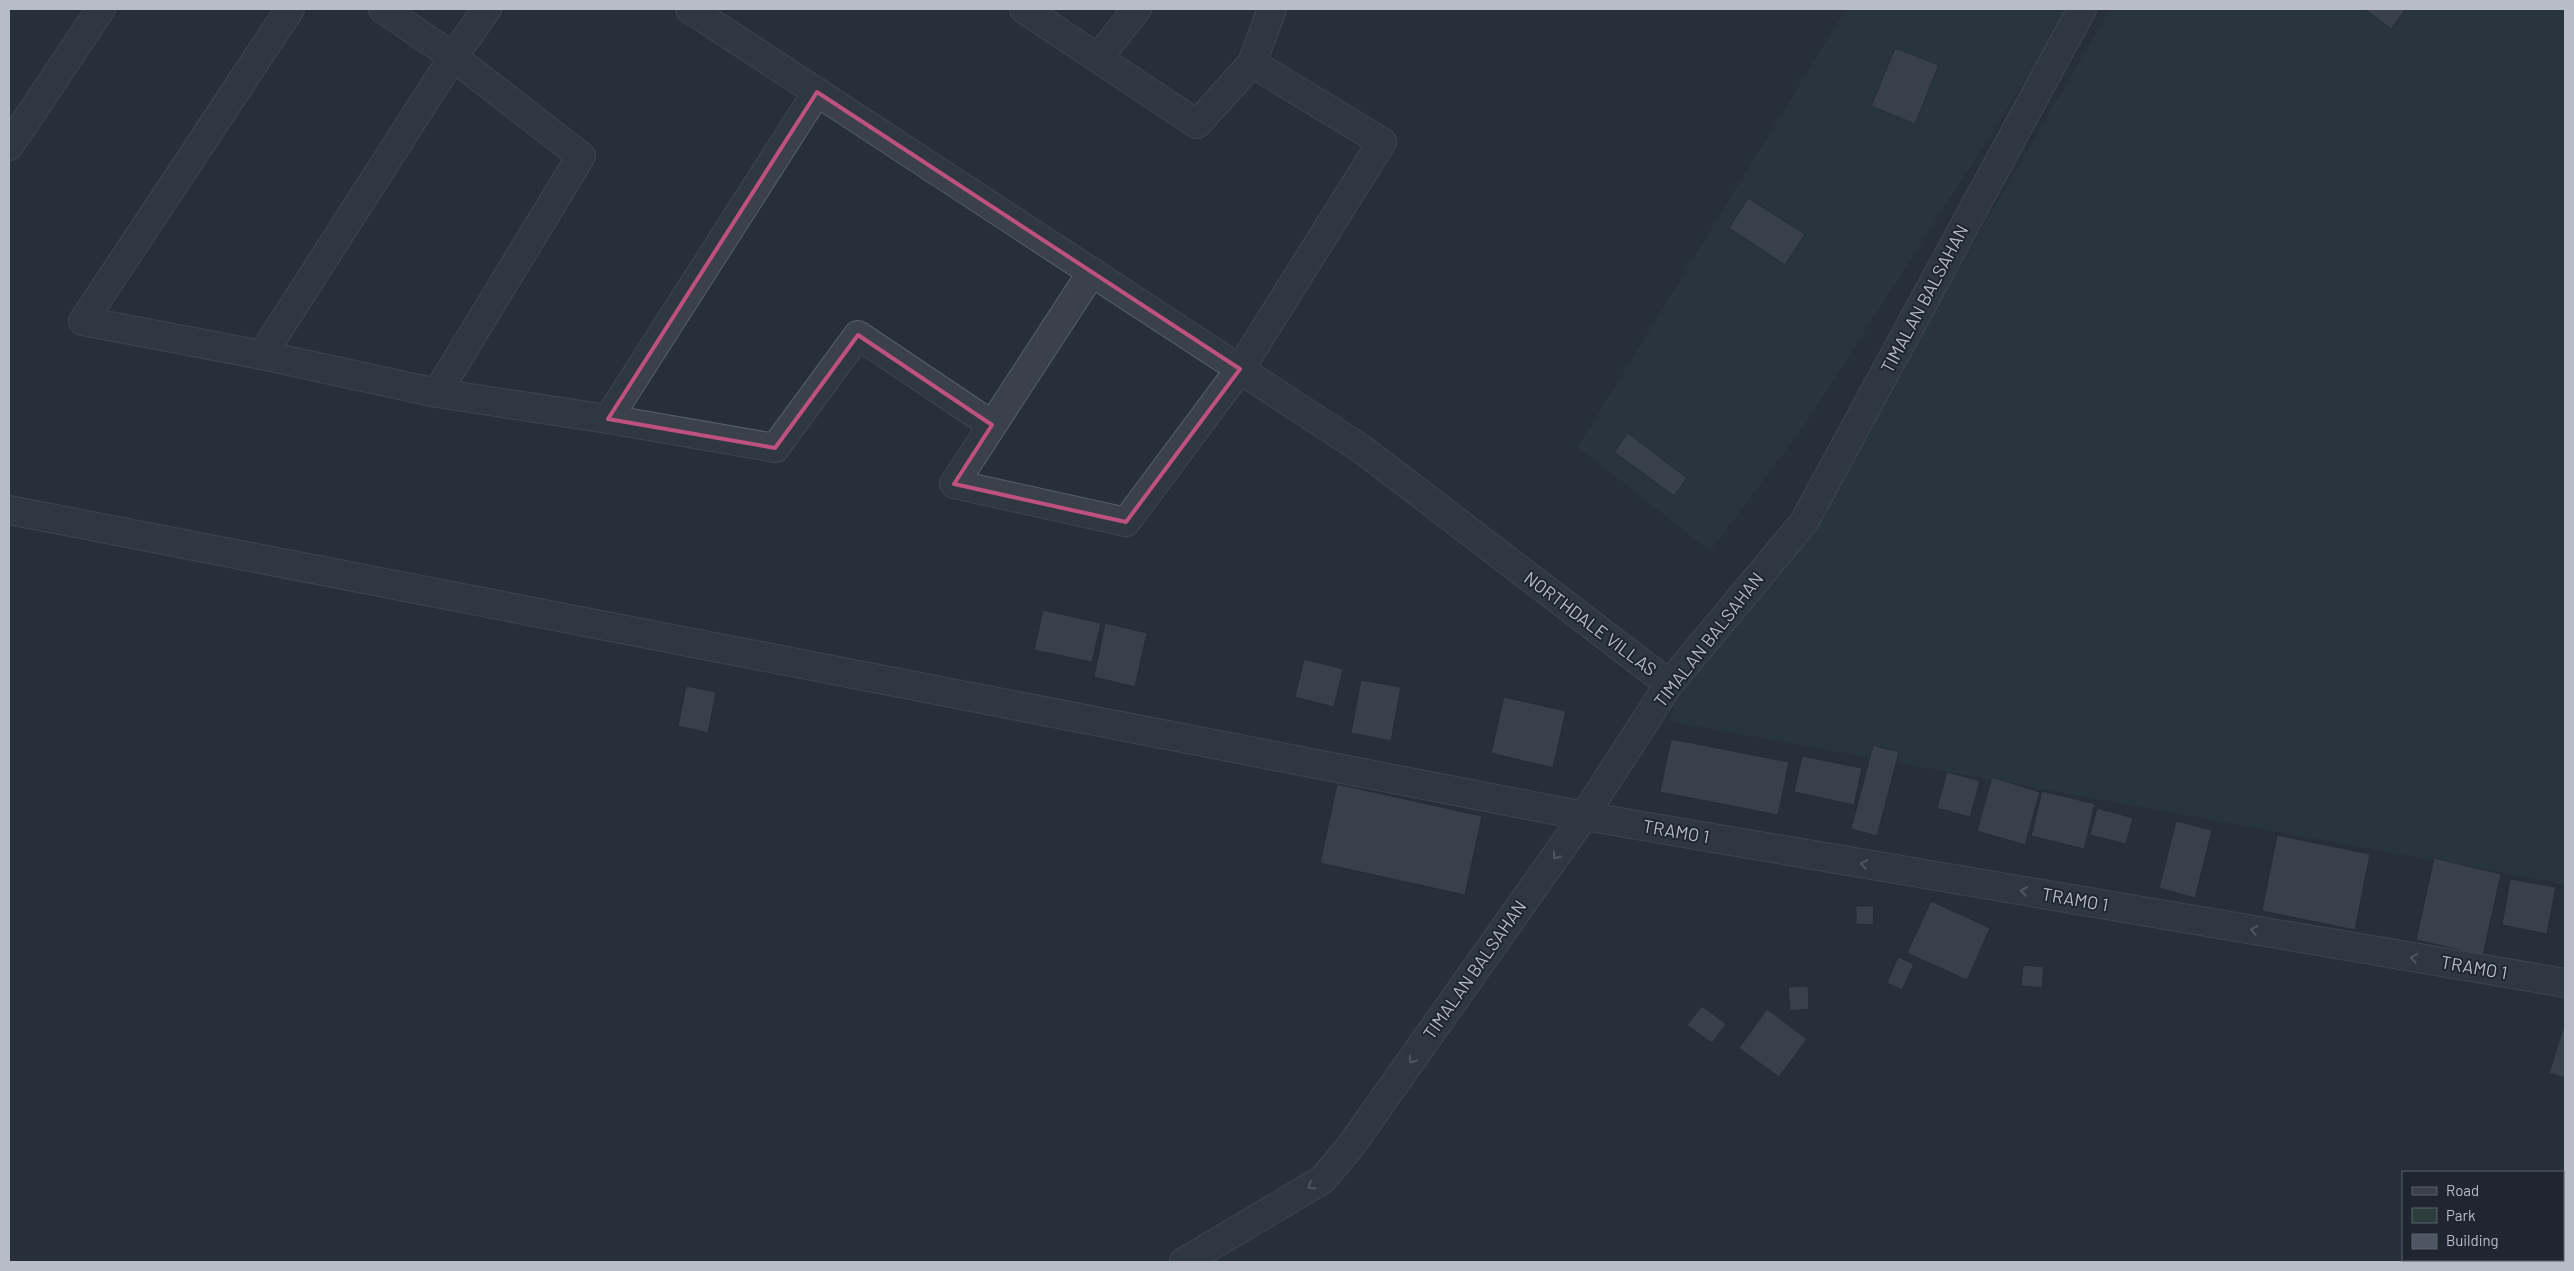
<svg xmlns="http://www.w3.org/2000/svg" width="2574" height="1271" viewBox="0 0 2574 1271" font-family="Barlow,sans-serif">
	<rect width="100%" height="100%" fill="#272f3b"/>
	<g fill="#2c3d3e">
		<path d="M1846,9H2071L1802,429L1710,551L1578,447Z"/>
		<path d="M2110,9H2565V884L1669,721L1680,687L1809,525Z"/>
	</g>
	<g fill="#4e5663" stroke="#222832">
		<path d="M2365,9H2406L2391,29Z"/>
		<path d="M1895,48L1939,65L1915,124L1871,106Z"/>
		<path d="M1748,198L1805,234L1785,265L1729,228Z"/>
		<path d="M1628,433L1687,478L1674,496L1614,452Z"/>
		<path d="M1043,610L1101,623L1092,662L1034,650Z"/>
		<path d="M1105,623L1147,633L1135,687L1094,677Z"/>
		<path d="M1304,659L1343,669L1334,707L1295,697Z"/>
		<path d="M1361,680L1401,687L1391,741L1351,733Z"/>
		<path d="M686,686L716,692L708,733L678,726Z"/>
		<path d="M1504,697L1566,711L1553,768L1491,753Z"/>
		<path d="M1671,739L1789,762L1778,815L1660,792Z"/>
		<path d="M1873,745L1899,752L1877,836L1851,829Z"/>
		<path d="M1802,756L1862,768L1854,805L1794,792Z"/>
		<path d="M1947,772L1980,781L1970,817L1937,808Z"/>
		<path d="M1992,777L2040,792L2025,845L1977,831Z"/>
		<path d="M1337,784L1482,816L1465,895L1320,863Z"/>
		<path d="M2042,791L2095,804L2084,849L2031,836Z"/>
		<path d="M2097,808L2133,818L2126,844L2090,835Z"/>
		<path d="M2176,821L2212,830L2195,898L2159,888Z"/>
		<path d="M2277,835L2370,854L2355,930L2262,911Z"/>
		<path d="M2434,858L2501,874L2483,955L2416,940Z"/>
		<path d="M2510,879L2556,887L2547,934L2502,925Z"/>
		<path d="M1931,901L1990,928L1967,980L1907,953Z"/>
		<path d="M1856,906H1874L1873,925L1856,924Z"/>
		<path d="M1898,957L1914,964L1902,990L1887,983Z"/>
		<path d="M2023,965L2044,967L2042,988L2021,986Z"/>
		<path d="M1808,986L1809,1009L1790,1011L1788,987Z"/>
		<path d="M1702,1006L1726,1024L1712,1043L1687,1025Z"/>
		<path d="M1767,1009L1807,1039L1779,1077L1739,1048Z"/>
		<path d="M2565,1023V1078L2549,1073Z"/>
	</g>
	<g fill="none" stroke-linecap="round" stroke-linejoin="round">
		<g stroke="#595f69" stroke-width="30">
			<g id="minor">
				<path d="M290,9L83,321L262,355L437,393L608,419L775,448L858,335L992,425"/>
				<path d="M383,9L453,57L581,156L437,393"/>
				<path d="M690,9L1363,450L1669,684"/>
				<path d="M1024,9L1197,124L1252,63L1272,9"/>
				<path d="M1099,57L1137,9"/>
				<path d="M9,146L101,9"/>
				<path d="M1092,272L954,484L1126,522L1240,369L1382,142L1252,63"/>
				<path d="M262,355L453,57L487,9"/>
				<path d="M608,419L817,92"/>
				<path d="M9,510L1584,816L2565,983"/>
				<path d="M1184,1262L1322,1180L1350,1147L1584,816L1669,684L1804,522L2082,9"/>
			</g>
		</g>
		<use href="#minor" stroke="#3b414b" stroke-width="28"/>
	</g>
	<defs><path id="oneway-chevron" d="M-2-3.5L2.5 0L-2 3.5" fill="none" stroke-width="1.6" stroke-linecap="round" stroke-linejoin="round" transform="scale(1.25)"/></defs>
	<g stroke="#7f858f">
		<use href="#oneway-chevron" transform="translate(1556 856) rotate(125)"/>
		<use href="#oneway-chevron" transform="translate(1864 864) rotate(-170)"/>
		<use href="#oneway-chevron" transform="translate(2024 891) rotate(-170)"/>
		<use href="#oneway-chevron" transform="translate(2254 930) rotate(-170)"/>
		<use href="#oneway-chevron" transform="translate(2414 958) rotate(-170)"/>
		<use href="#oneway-chevron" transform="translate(1412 1060) rotate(125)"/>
		<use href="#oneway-chevron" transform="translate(1311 1186) rotate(149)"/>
	</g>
	<path d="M0 0H2574V1271H0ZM817,92L1240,369L1126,522L954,484L992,425L858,335L775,448L608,419Z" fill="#272f3b" fill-opacity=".55" fill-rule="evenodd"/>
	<path fill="none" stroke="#be5180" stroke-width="4" stroke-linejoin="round" d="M817,92L1240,369L1126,522L954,484L992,425L858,335L775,448L608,419Z"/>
	<g text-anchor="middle" stroke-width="4" stroke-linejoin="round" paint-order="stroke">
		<g font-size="18" fill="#b7bcc6" stroke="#202630">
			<text transform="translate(1925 299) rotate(-62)" y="6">TIMALAN BALSAHAN</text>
			<text transform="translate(1590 624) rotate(37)" y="6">NORTHDALE VILLAS</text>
			<text transform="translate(1709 640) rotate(-52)" y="6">TIMALAN BALSAHAN</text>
			<text transform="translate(1676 832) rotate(10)" y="6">TRAMO 1</text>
			<text transform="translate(2075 900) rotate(10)" y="6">TRAMO 1</text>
			<text transform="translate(2474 968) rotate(10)" y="6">TRAMO 1</text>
			<text transform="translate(1475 970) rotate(-55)" y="6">TIMALAN BALSAHAN</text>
		</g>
	</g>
	<rect width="2574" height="1271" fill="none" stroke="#b7bcc6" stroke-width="20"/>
	<rect x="2402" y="1171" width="162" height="90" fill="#202630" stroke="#5c626c"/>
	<rect x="2412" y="1187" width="25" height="8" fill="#3b414b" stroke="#5c626c"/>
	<text x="2446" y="1196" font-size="15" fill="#b7bcc6">Road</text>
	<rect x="2412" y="1208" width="25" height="15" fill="#2c3d3e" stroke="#5c626c"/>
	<text x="2446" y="1221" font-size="15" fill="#b7bcc6">Park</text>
	<rect x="2412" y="1234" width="25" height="15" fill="#4e5663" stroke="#5c626c"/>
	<text x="2446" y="1246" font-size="15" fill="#b7bcc6">Building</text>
</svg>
